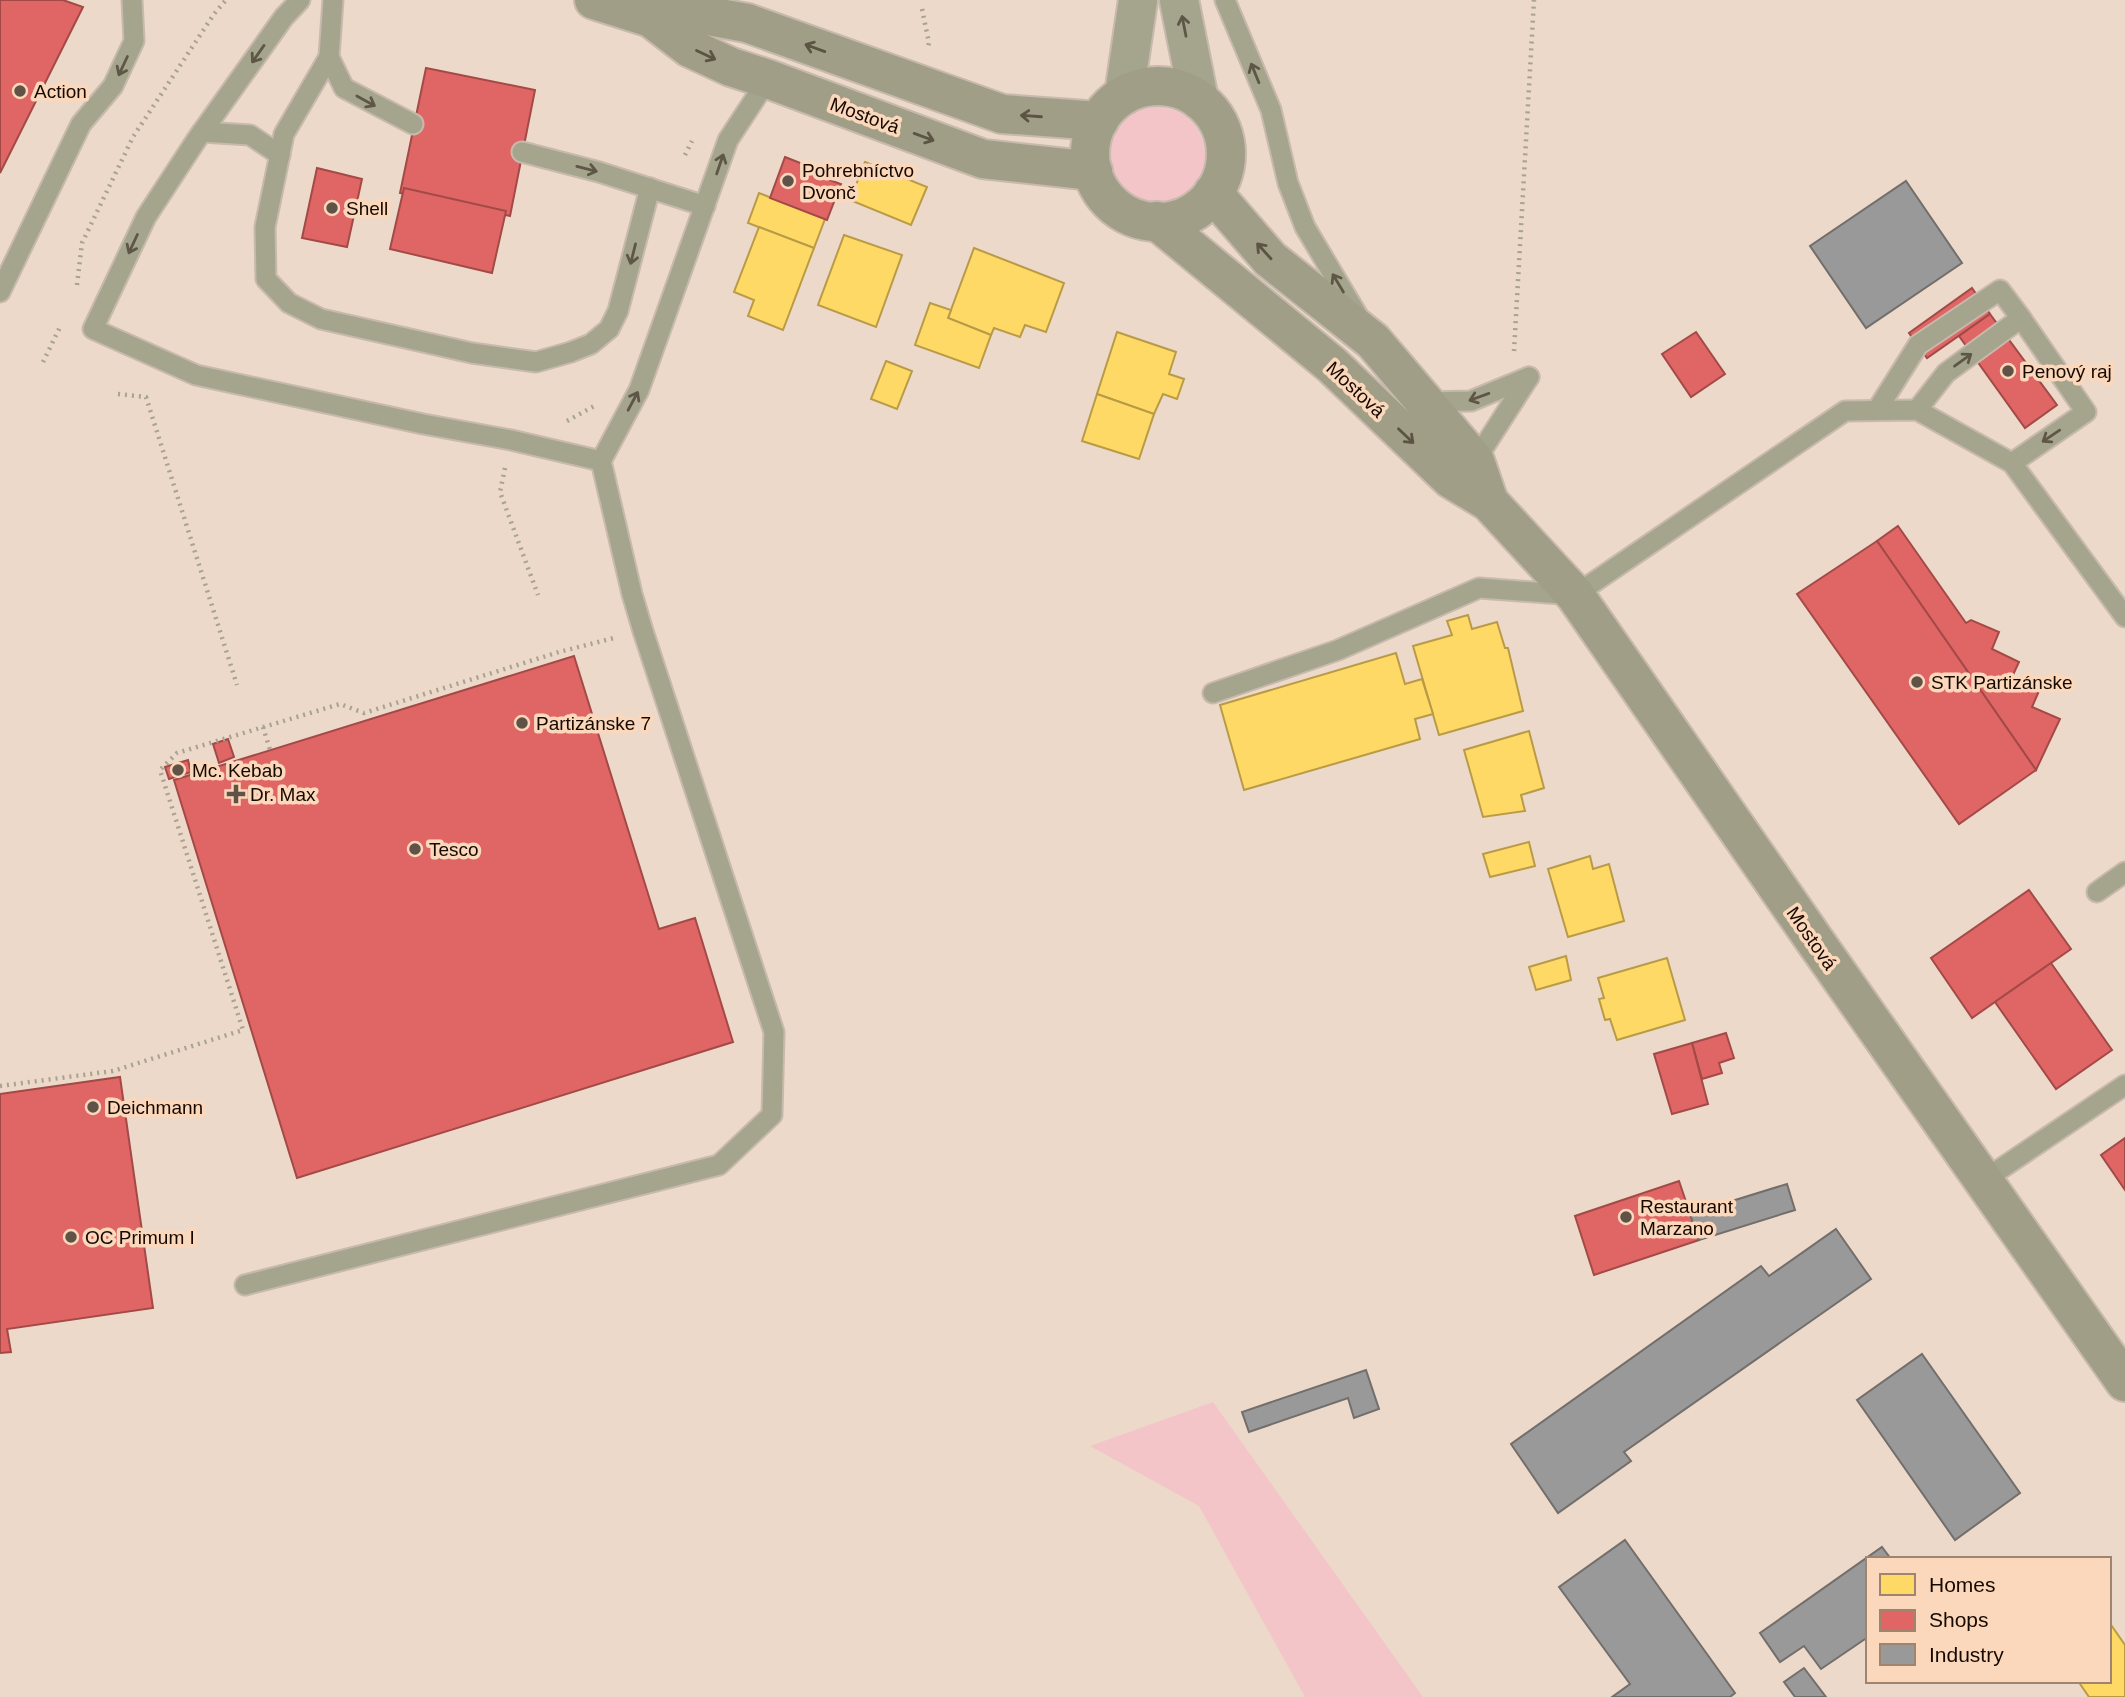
<svg xmlns="http://www.w3.org/2000/svg" width="2125" height="1697" viewBox="0 0 2125 1697" font-family="Helvetica,sans-serif">
	<rect width="100%" height="100%" fill="#ecd9ca"/>
	<g fill="#f3c5c8">
		<circle cx="1157" cy="155" r="48"/>
		<path d="M1213,1402L1423,1697H1305L1199,1506L1090,1446Z"/>
	</g>
	<g fill="#ffd966" stroke="#b99b47" stroke-width="2">
		<path d="M865,162L927,187L911,225L850,200Z"/>
		<path d="M759,193L825,219L814,248L748,223Z"/>
		<path d="M759,227L814,248L783,330L748,316L754,300L734,292Z"/>
		<path d="M844,235L902,255L876,327L818,305Z"/>
		<path d="M974,248L1064,283L1046,332L1025,325L1020,337L994,328L991,335L948,318Z"/>
		<path d="M930,303L951,310L948,318L991,335L979,368L915,345Z"/>
		<path d="M1117,332L1176,352L1169,374L1184,379L1177,399L1163,394L1154,414L1097,394Z"/>
		<path d="M886,361L912,371L897,409L871,399Z"/>
		<path d="M1097,394L1154,414L1139,459L1082,441Z"/>
		<path d="M1468,615L1472,629L1497,622L1505,648H1508L1523,711L1439,735L1413,646L1452,635L1447,621Z"/>
		<path d="M1396,653L1405,684L1422,679L1433,714L1415,719L1420,739L1244,790L1220,705Z"/>
		<path d="M1529,731L1544,788L1521,795L1525,811L1483,817L1464,750Z"/>
		<path d="M1529,842L1535,866L1490,877L1483,854Z"/>
		<path d="M1590,856L1593,869L1609,864L1624,921L1568,937L1548,869Z"/>
		<path d="M1566,956L1571,980L1536,990L1529,967Z"/>
		<path d="M1667,958L1685,1020L1617,1040L1610,1019L1605,1020L1599,999L1604,998L1598,978Z"/>
		<path d="M2109,1622L2125,1645V1697H2089L2078,1681H2109Z"/>
	</g>
	<g fill="#e06666" stroke="#a34a47" stroke-width="2">
		<path d="M0,0H63L83,7L0,173Z"/>
		<path d="M426,68L535,90L510,216L400,193Z"/>
		<path d="M785,157L818,170L821,177L841,184L827,220L770,198Z"/>
		<path d="M317,168L362,179L347,247L302,238Z"/>
		<path d="M404,188L506,211L492,273L390,249Z"/>
		<path d="M1972,288L1990,314L1927,358L1909,333Z"/>
		<path d="M1990,314L2057,405L2025,428L1959,336Z"/>
		<path d="M1696,332L1725,374L1691,397L1662,354Z"/>
		<path d="M1898,526L1966,623L1971,620L1999,632L1992,649L2019,662L2012,677L2039,691L2032,707L2060,719L2036,770L1877,541Z"/>
		<path d="M1877,541L2036,770L1959,824L1797,594Z"/>
		<path d="M574,656L659,929L695,918L733,1042L297,1178L174,780Z"/>
		<path d="M228,739L234,757L219,763L213,744Z"/>
		<path d="M188,760L191,772L169,779L165,767Z"/>
		<path d="M2029,890L2071,949L1972,1018L1931,958Z"/>
		<path d="M2051,963L2112,1050L2056,1089L1995,1002Z"/>
		<path d="M1726,1033L1734,1058L1719,1063L1722,1073L1702,1079L1692,1043Z"/>
		<path d="M1692,1043L1708,1104L1672,1114L1654,1054Z"/>
		<path d="M120,1077L153,1308L7,1329L11,1352L0,1353V1094Z"/>
		<path d="M2125,1138V1190L2101,1155Z"/>
		<path d="M1679,1181L1699,1240L1594,1275L1575,1216Z"/>
	</g>
	<g fill="#999" stroke="#726e6b" stroke-width="2">
		<path d="M1906,181L1962,263L1866,328L1810,246Z"/>
		<path d="M1787,1184L1795,1210L1699,1240L1690,1214Z"/>
		<path d="M1836,1229L1871,1279L1624,1452L1631,1461L1558,1513L1511,1444L1761,1266L1769,1276Z"/>
		<path d="M1922,1354L2020,1493L1955,1540L1857,1400Z"/>
		<path d="M1366,1370L1379,1409L1354,1418L1348,1398L1249,1432L1242,1412Z"/>
		<path d="M1625,1540L1735,1693L1730,1697H1612L1630,1684L1559,1587Z"/>
		<path d="M1882,1547L1891,1559H1868V1637L1821,1669L1804,1646L1780,1662L1760,1633Z"/>
		<path d="M1804,1668L1826,1697H1795L1784,1682Z"/>
	</g>
	<g fill="none" stroke-linecap="round" stroke-linejoin="round">
		<g stroke="#c7b9ac" stroke-width="23">
			<g id="service">
				<path d="M300,0L284,17L197,139L146,217L93,329L196,375L423,424L511,440L601,461"/>
				<path d="M333,0L329,57L344,88L413,124"/>
				<path d="M1225,0L1271,110L1288,183L1305,227L1358,316"/>
				<path d="M329,57L284,134L265,227L266,279L289,303L321,319L472,353L536,362L571,352L591,344L609,329L618,311L650,188"/>
				<path d="M202,132L250,135L280,155"/>
				<path d="M522,152L599,172L705,206"/>
				<path d="M0,292L81,124L113,86L134,41L132,0"/>
				<path d="M1426,402L1471,401L1529,377"/>
				<path d="M1877,410L1918,345L2000,290L2021,318"/>
				<path d="M1917,410L1946,373L2021,318L2086,412L2012,463"/>
				<path d="M1475,461L1529,377"/>
				<path d="M1213,693L1338,650L1479,588L1575,595L1845,411L1917,410L2012,463L2125,617"/>
				<path d="M2097,892L2125,872"/>
				<path d="M1984,1180L2125,1085"/>
				<path d="M245,1285L719,1165L772,1115L774,1032L643,631L632,594L601,461L639,390L728,140L768,79"/>
			</g>
		</g>
		<g stroke="#c7b9ac" stroke-width="42">
			<g id="minor">
				<path d="M1179,0L1199,100"/>
				<path d="M1124,95L1138,0"/>
			</g>
		</g>
		<g stroke="#c7b9ac" stroke-width="42">
			<g id="primary">
				<path d="M594,0L651,18L690,48L731,67L768,79L983,159L1093,171"/>
				<path d="M651,18L698,14L747,23L1002,114L1099,121"/>
				<circle cx="1158" cy="154" r="68"/>
				<path d="M1213,193L1270,259L1373,341L1475,461L1489,502"/>
				<path d="M1157,221L1332,365L1451,479L1489,502L1575,595L1815,941L2125,1382"/>
			</g>
		</g>
		<g stroke="#a8a290" stroke-width="4.5" stroke-dasharray="2 5" stroke-linecap="butt">
			<path d="M922,9L929,43L928,47"/>
			<path d="M685,155L692,141"/>
			<path d="M77,285L82,243L133,137L214,14L226,0"/>
			<path d="M1514,351L1534,0"/>
			<path d="M43,362L61,325"/>
			<path d="M118,394L146,397L237,685"/>
			<path d="M567,421L596,405"/>
			<path d="M505,468L500,492L538,595"/>
			<path d="M263,727L270,750"/>
			<path d="M0,1086L113,1071L243,1030L160,770L177,753L340,704L364,713L559,652L614,638"/>
		</g>
		<use href="#service" stroke="#a5a58e" stroke-width="19"/>
		<use href="#minor" stroke="#a5a58e" stroke-width="38"/>
		<use href="#primary" stroke="#a09e86" stroke-width="38"/>
	</g>
	<defs><path id="oneway-shaft" d="M-6 0H5M1.5-3L5.5 0L1.5 3" fill="none" stroke-width="1.6" stroke-linecap="round" stroke-linejoin="round" transform="scale(1.75)"/></defs>
	<g stroke="#5e5747">
		<use href="#oneway-shaft" transform="translate(1184 26) rotate(-101)"/>
		<use href="#oneway-shaft" transform="translate(258 54) rotate(125)"/>
		<use href="#oneway-shaft" transform="translate(123 66) rotate(115)"/>
		<use href="#oneway-shaft" transform="translate(1255 73) rotate(-112)"/>
		<use href="#oneway-shaft" transform="translate(366 101) rotate(29)"/>
		<use href="#oneway-shaft" transform="translate(720 164) rotate(-71)"/>
		<use href="#oneway-shaft" transform="translate(587 169) rotate(14)"/>
		<use href="#oneway-shaft" transform="translate(133 244) rotate(115)"/>
		<use href="#oneway-shaft" transform="translate(633 254) rotate(104)"/>
		<use href="#oneway-shaft" transform="translate(1338 283) rotate(-121)"/>
		<use href="#oneway-shaft" transform="translate(1963 360) rotate(-36)"/>
		<use href="#oneway-shaft" transform="translate(1479 397) rotate(160)"/>
		<use href="#oneway-shaft" transform="translate(633 401) rotate(-62)"/>
		<use href="#oneway-shaft" transform="translate(2051 436) rotate(146)"/>
	</g>
	<g stroke="#5b5443">
		<use href="#oneway-shaft" transform="translate(815 48) rotate(-160)"/>
		<use href="#oneway-shaft" transform="translate(706 55) rotate(25)"/>
		<use href="#oneway-shaft" transform="translate(1031 116) rotate(-176)"/>
		<use href="#oneway-shaft" transform="translate(924 137) rotate(20)"/>
		<use href="#oneway-shaft" transform="translate(1264 251) rotate(-132)"/>
		<use href="#oneway-shaft" transform="translate(1406 436) rotate(44)"/>
	</g>
	<g fill="#615247" stroke="#fbd8bb" stroke-width="2.5">
		<circle cx="20" cy="91" r="7"/>
		<circle cx="788" cy="181" r="7"/>
		<circle cx="332" cy="208" r="7"/>
		<circle cx="2008" cy="371" r="7"/>
		<circle cx="1917" cy="682" r="7"/>
		<circle cx="522" cy="723" r="7"/>
		<circle cx="178" cy="770" r="7"/>
		<path d="M232.5 783.5h7v7h7v7h-7v7h-7v-7h-7v-7h7z"/>
		<circle cx="415" cy="849" r="7"/>
		<circle cx="93" cy="1107" r="7"/>
		<circle cx="1626" cy="1217" r="7"/>
		<circle cx="71" cy="1237" r="7"/>
	</g>
	<g text-anchor="middle" stroke-width="7" stroke-linejoin="round" paint-order="stroke">
		<g font-size="19" fill="#160900" stroke="#fbd8bb" text-anchor="start">
			<text x="34" y="98">Action</text>
			<text x="802" y="177">Pohrebníctvo<tspan x="802" dy="22">Dvonč</tspan></text>
			<text x="346" y="215">Shell</text>
			<text x="2022" y="378">Penový raj</text>
			<text x="1931" y="689">STK Partizánske</text>
			<text x="536" y="730">Partizánske 7</text>
			<text x="192" y="777">Mc. Kebab</text>
			<text x="250" y="801">Dr. Max</text>
			<text x="429" y="856">Tesco</text>
			<text x="107" y="1114">Deichmann</text>
			<text x="1640" y="1213">Restaurant<tspan x="1640" dy="22">Marzano</tspan></text>
			<text x="85" y="1244">OC Primum I</text>
		</g>
		<g font-size="19" fill="#160900" stroke="#fbd8bb">
			<text transform="translate(865 115) rotate(20)" y="7">Mostová</text>
			<text transform="translate(1356 389) rotate(43)" y="7">Mostová</text>
			<text transform="translate(1812 938) rotate(55)" y="7">Mostová</text>
		</g>
	</g>
	<rect x="1866" y="1557" width="245" height="126" fill="#fbd8bb" stroke="#9f8570" stroke-width="2"/>
	<rect x="1880" y="1574" width="35" height="21" fill="#ffd966" stroke="#9f8570" stroke-width="2"/>
	<text x="1929" y="1592" font-size="21" fill="#160900">Homes</text>
	<rect x="1880" y="1610" width="35" height="21" fill="#e06666" stroke="#9f8570" stroke-width="2"/>
	<text x="1929" y="1627" font-size="21" fill="#160900">Shops</text>
	<rect x="1880" y="1644" width="35" height="21" fill="#999999" stroke="#9f8570" stroke-width="2"/>
	<text x="1929" y="1662" font-size="21" fill="#160900">Industry</text>
</svg>
